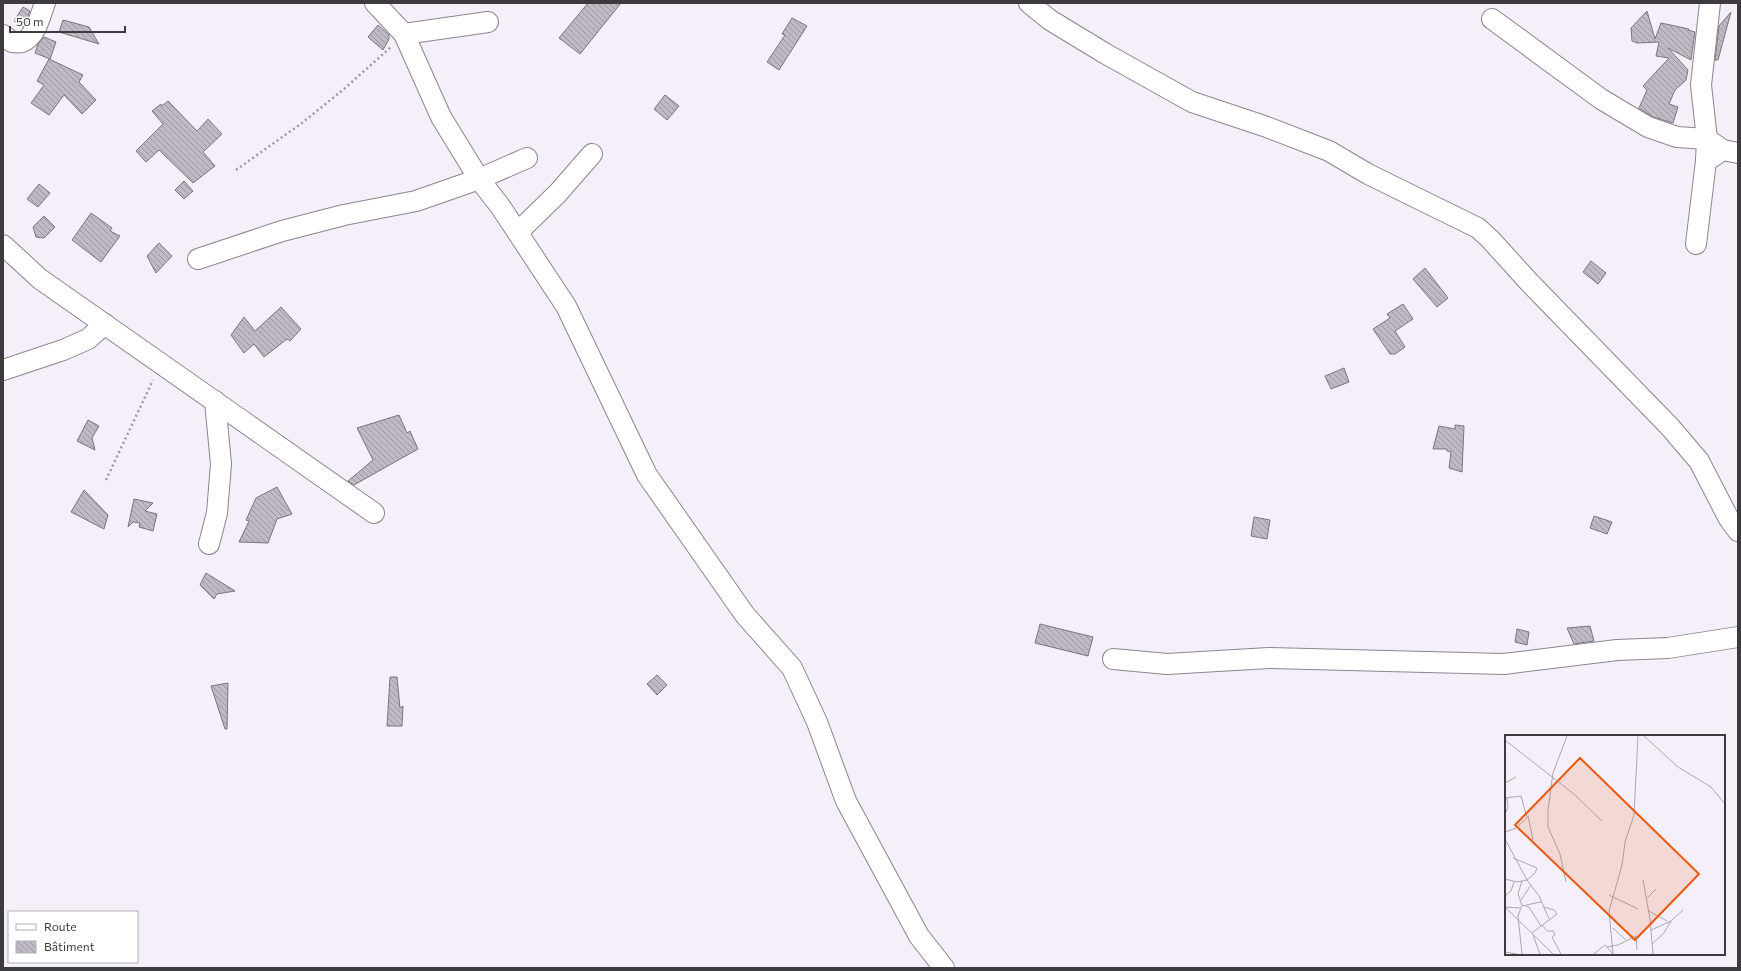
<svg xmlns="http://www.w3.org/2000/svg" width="1741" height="971" viewBox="0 0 1741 971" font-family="Commissioner,sans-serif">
	<defs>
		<pattern id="building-back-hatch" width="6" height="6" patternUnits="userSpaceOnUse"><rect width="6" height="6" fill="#bfb9c3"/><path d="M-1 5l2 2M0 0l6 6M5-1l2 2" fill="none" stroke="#9c98a0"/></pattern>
	</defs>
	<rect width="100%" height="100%" fill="#f5effa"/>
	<g fill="url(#building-back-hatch)" stroke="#7a757e">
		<path d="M588,3H621L580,54L559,38Z"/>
		<path d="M23,7L30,11L23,27L14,21Z"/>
		<path d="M1647,11L1655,39L1661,23L1689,29L1688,30L1695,32L1691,60L1668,48L1688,70L1686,80L1675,90L1669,104L1678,107L1673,123L1653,117L1639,108L1647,90L1643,86L1669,58L1656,56L1659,42L1637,43L1632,41L1631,28Z"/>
		<path d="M1731,12L1718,60H1715L1719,26Z"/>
		<path d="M792,18L807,26L779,70L767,62L785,35L782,34Z"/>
		<path d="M63,20L89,27L99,44L59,32Z"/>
		<path d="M378,25L389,35V39L383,50L368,37Z"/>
		<path d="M44,37L56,42L50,59L35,53L38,44Z"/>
		<path d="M49,59L83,75L79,82L96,100L82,114L64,95L49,115L31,103L44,85L37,81Z"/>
		<path d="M665,95L679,106L667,120L654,109Z"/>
		<path d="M168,101L197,131L208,119L222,134L203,152L215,166L193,183L159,150L146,162L136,151L163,124L152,111L161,104L162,106Z"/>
		<path d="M184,181L193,191L184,199L175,190Z"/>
		<path d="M39,184L50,193L38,207L27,199Z"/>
		<path d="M91,213L112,228L110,231L120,236L101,262L72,240Z"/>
		<path d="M44,216L55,227L44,238L36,237L33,227Z"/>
		<path d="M159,243L172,256L156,273L147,256Z"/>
		<path d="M1591,261L1606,273L1598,284L1583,272Z"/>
		<path d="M1425,268L1448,298L1437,307L1413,279Z"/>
		<path d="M1403,304L1413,319L1395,331L1405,347L1395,354H1390L1373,329L1390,318L1387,314Z"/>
		<path d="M281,307L301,329L290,341L287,339L264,357L254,344L244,353L231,335L244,317L255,331Z"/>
		<path d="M1344,368L1349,382L1331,389L1325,376Z"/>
		<path d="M399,415L407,433L410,431L418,449L354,485L348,481L373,460L357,428Z"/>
		<path d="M88,420L99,426L92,438L95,450L77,441Z"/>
		<path d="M1455,425L1464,426L1462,472L1449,468L1451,452L1447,451V449H1433L1439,426L1455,429Z"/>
		<path d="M277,487L292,514L277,519L268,543L239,542L249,521L246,520L256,498Z"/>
		<path d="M84,490L108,515L104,529L71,512Z"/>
		<path d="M134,499L153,503L145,511L157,514L153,531L139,527L140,523L133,522L128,527Z"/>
		<path d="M1594,516L1612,522L1607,534L1590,528Z"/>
		<path d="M1254,517L1270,520L1267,539L1251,536Z"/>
		<path d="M206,573L235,591L217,594L214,599L200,585Z"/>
		<path d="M1040,624L1093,637L1088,656L1035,643Z"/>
		<path d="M1590,626L1594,641L1574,644L1567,628Z"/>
		<path d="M1517,629L1529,632L1527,645L1515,642Z"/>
		<path d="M657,675L667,685L657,695L647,684Z"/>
		<path d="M390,677H397L400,708L403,706L402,726H387Z"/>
		<path d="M228,683L227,729H225L211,686Z"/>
	</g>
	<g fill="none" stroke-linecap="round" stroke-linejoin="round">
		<g stroke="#8b858f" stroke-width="22">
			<g id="minor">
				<path d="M375,3L404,34L441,117L479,179L500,206L566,306L647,475L745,615L792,668L817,722L846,801L919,936L944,968"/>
				<path d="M1029,3L1050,20L1106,54L1192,102L1264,126L1329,151L1368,174L1478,228L1490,239L1529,282L1670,427L1699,461L1729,519L1738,531"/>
				<path d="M1710,3L1701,85L1707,139L1723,150L1738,153"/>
				<path d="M1492,19L1601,99L1648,127L1677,137L1707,139L1706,161"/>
				<path d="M404,34L488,22"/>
				<path d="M3,35L12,42C15,42 19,43 22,42C36,37 40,16 45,3"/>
				<path d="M518,232L558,193L592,154"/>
				<path d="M1696,244L1706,161L1717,154"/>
				<path d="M3,245L40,279L374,513"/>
				<path d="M198,259L282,231L344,215L416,201L479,179L527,158"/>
				<path d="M3,370L63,350L88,339L105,324"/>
				<path d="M209,544L217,513L221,464L215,401"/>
				<path d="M1113,659L1167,664L1269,658L1504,664L1617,650L1668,648L1738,637"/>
			</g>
		</g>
		<g stroke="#9c989f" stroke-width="2.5" stroke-dasharray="2 3" stroke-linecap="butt">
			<path d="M236,170L302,123L344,89L391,47"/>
			<path d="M106,480L153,380"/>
		</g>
		<use href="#minor" stroke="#fff" stroke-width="20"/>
	</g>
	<g transform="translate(1505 735)">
		<rect width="220" height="220" fill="#f5effa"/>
		<path fill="none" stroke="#aba7af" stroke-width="1" d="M139,1L173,32L206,52L220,69M0,5L70,60L97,86M0,48L11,42M0,63L16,61L22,83L11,93L0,97M0,79L3,73L2,63M23,81L28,105M0,104L22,145L12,147L0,144M8,123L32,133L30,138L22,145L34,161L44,184M138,145L145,184L148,219M61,147L55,119L43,92V75L48,38L62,1M104,160L133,174M0,161L6,156L9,147M142,163L151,154M16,165L26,150M17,170L24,172L36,191M21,170L36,167M0,172L15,173M0,172L48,219M144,176L162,186M37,190L42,196H48L50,200L47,202L56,219M108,193L121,205M146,195L166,186L178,175M27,198L52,179L49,175L39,172M28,200L35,219M147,209L159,198L166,186M102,212L113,210L131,201L132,215M0,217L12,219M17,219L13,181L17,170L13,159L17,146M89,219L100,210L108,219M108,219L104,176L117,130L120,107L129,80L133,1"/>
		<path fill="#e8590c" fill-opacity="0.15" stroke="#e8590c" stroke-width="2" d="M75,23L194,139L130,205L10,90Z"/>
		<rect width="220" height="220" fill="none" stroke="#3d3b3f" stroke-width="2"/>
	</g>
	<rect width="1741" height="971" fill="none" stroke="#3d3b3f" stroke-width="8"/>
	<rect x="8" y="911" width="130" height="52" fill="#ffffff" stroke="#b1b1b2"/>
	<rect x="16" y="924" width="20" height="6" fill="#ffffff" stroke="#b1b1b2"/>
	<text x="44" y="931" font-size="12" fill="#3d3b3f">Route</text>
	<rect x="16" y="941" width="20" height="12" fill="url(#building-back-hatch)" stroke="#b1b1b2"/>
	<text x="44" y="951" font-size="12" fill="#3d3b3f">Bâtiment</text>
	<path d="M10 26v6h115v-6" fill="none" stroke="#3d3b3f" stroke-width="2"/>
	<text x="16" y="26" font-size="12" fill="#3d3b3f" stroke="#ffffff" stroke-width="3" paint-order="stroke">50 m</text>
</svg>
